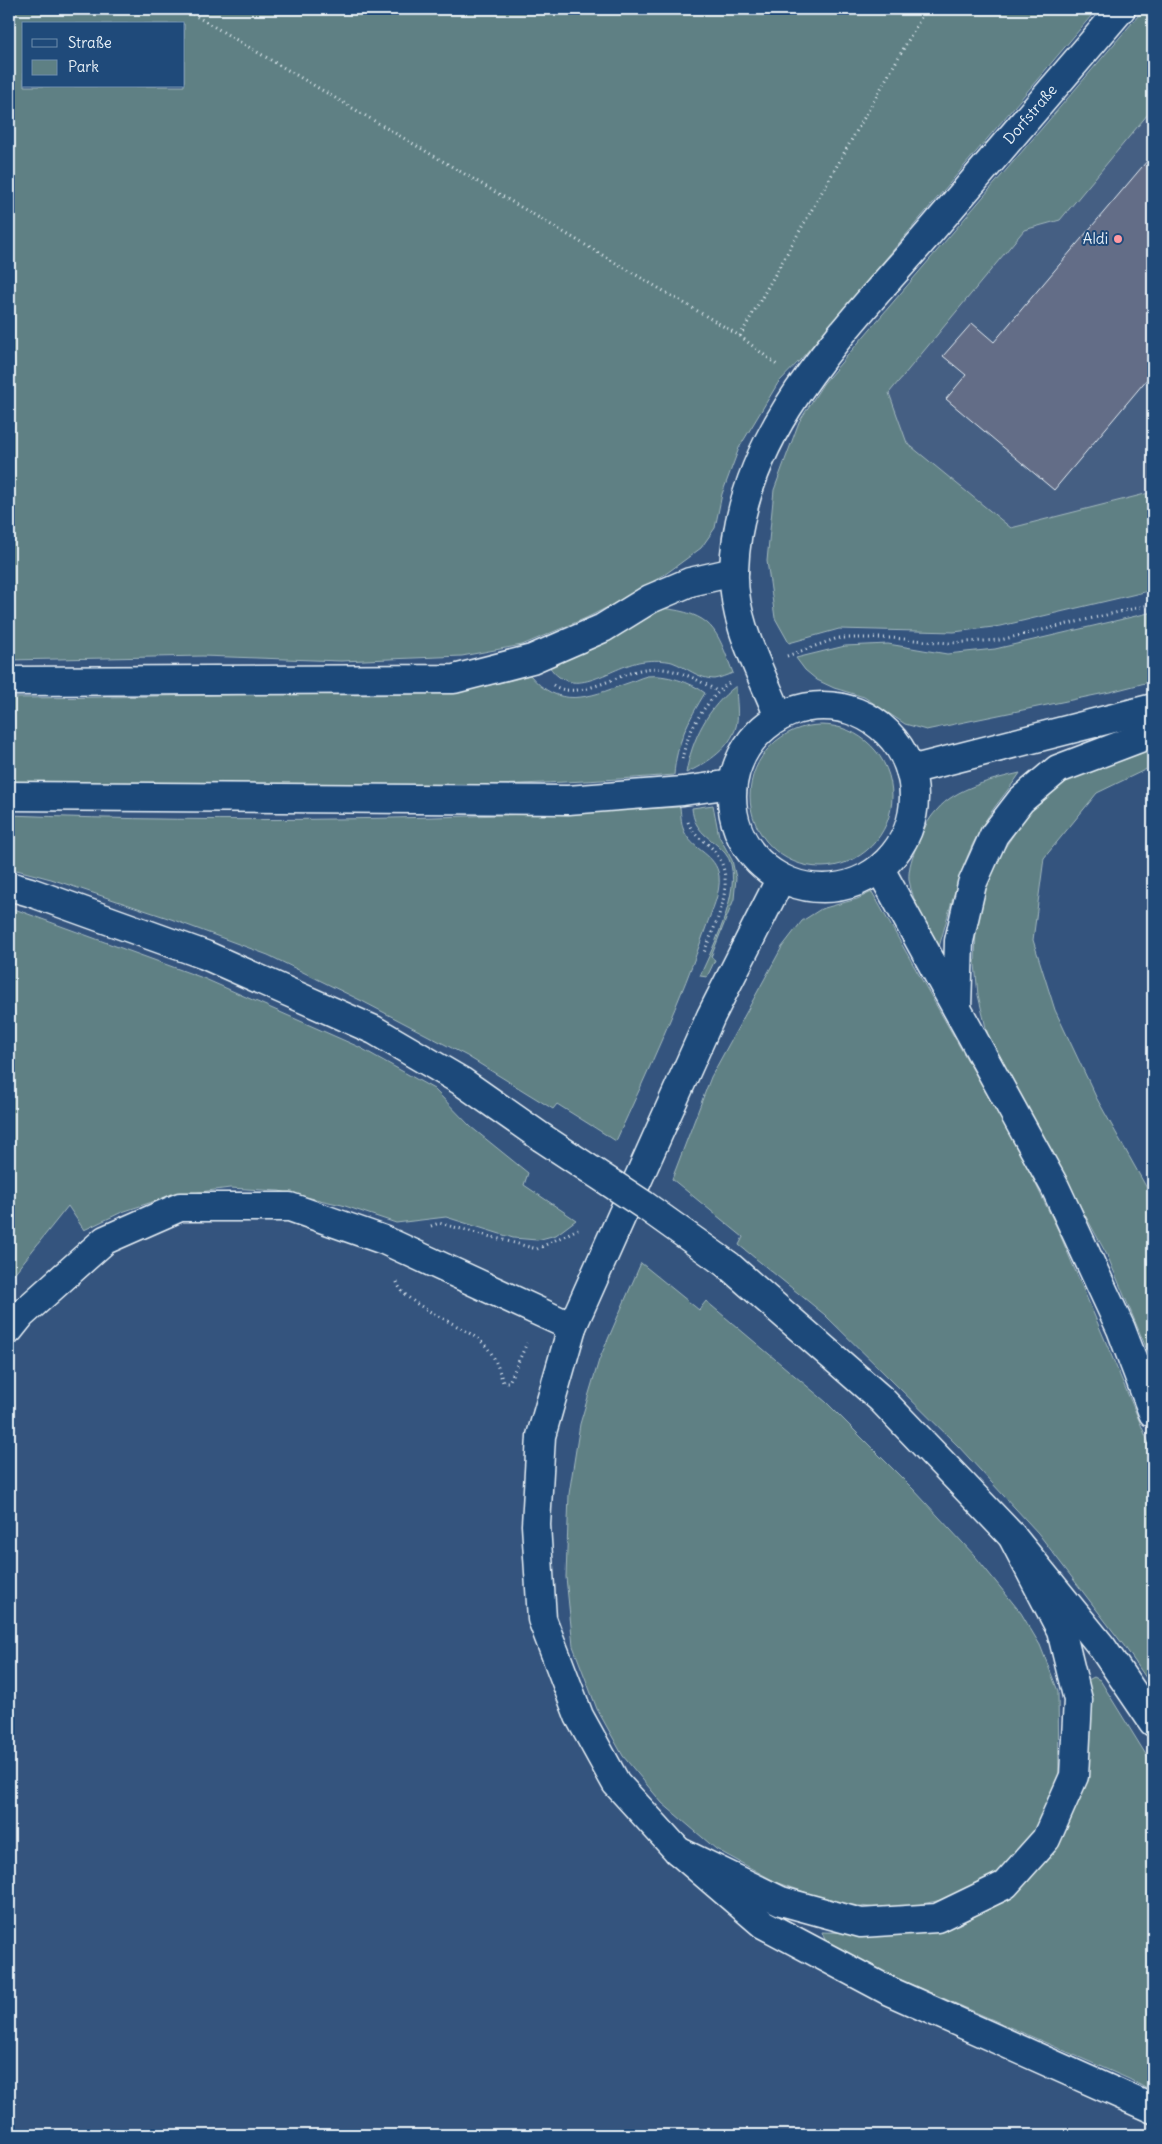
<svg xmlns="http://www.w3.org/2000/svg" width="1162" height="2144" viewBox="0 0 1162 2144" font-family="Delius,sans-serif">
	<rect width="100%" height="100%" fill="#34547e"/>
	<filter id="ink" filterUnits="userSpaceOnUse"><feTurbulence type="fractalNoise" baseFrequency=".02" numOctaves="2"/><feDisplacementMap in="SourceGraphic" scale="10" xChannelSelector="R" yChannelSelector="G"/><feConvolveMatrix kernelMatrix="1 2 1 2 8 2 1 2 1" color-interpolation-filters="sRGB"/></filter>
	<g filter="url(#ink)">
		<path fill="#455f83" d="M1144,9H1153V590L1001,626L954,632L839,629L789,643L775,618L767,561L774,490L799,422L823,384Z"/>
		<g fill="#5e8084" stroke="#a3b8be" fill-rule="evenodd">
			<path d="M9,9H1097L801,359L778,383L739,448L722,494L715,528L701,548L667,573L626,598L586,618L522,645L462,656L341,661L202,656L9,660ZM24,24H184V86H24Z"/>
			<path d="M1144,9H1153V108L1060,220L1024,230L889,393L907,443L1011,528L1153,492V590L1001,626L954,632L839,629L789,643L775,618L767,561L774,490L799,422L823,384Z"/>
			<path d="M661,608C713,614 716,628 733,673C727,675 720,678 714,679C699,679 686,667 672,662C665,660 652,660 645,661C612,664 574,704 549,666Z"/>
			<path d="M1153,612V681L1110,692L926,730L905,724L864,697L834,688L817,680L805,670L796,658L845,646L888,644L947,654L995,649Z"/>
			<path d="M530,675C558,709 588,698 625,684C632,682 639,678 647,676C665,674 691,682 705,693C689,719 676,744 674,775C453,793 231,787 9,787V698C96,698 183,695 270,694C356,694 447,701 530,675Z"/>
			<path d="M736,686C736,699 740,717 735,730C727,751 705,764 686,773C692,739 708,707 736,686Z"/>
			<circle cx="821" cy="796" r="71"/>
			<path d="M1153,743V766L1097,793L1044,858L1033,940L1055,1010L1097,1099L1153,1199V1364L1107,1255L989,1040L978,995L975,964L976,926L992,867L1026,816L1052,790L1078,772Z"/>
			<path d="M1020,773C1007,793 991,809 980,830C959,868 951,906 939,947C927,925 913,904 909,880C908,868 913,854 918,843C923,831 928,819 937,810C955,788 994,779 1020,773Z"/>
			<path d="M713,805L719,836L732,860L736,878L734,899L711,957L715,960L707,977L700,976C712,949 748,879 725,853C711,837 694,833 692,808Z"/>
			<path d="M680,807C681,815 681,826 685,833C694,851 716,854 719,876C721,893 711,912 706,927C681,1000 648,1071 616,1141L557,1104L553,1109L467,1056L362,1001L268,955L171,919L51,879L9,868V815C232,824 456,819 680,807Z"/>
			<path d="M872,892L1023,1158L1058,1230L1153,1453V1688L1125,1647L1038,1533L958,1446L825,1315L739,1245L743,1237L672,1179L711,1077L782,947L802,921L821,909L857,899Z"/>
			<path d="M9,907L203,978L359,1047L434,1089L471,1127L528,1173L524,1185L576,1220L556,1235L537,1240L513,1238L446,1217L396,1223L342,1205L279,1191L230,1188L170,1196L122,1212L84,1230L68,1206L9,1280Z"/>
			<path d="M641,1263L699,1310L706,1301L826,1402L914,1490L975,1556L1021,1613L1040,1645L1058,1691L1059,1774L1040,1825L997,1873L951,1898L893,1910L836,1903L776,1882L716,1849L662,1803L623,1756L597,1709L573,1646L566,1577L569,1494L580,1424L599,1360Z"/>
			<path d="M1094,1677L1100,1680L1153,1766V2092L1129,2079L828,1948L822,1932L909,1934L958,1925L994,1906L1036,1870L1070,1820L1083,1777L1084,1685L1088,1680Z"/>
		</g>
		<path fill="#646d87" stroke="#e8f1f8" d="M1153,154V372L1054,490L946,399L966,375L943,356L972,323L994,342Z"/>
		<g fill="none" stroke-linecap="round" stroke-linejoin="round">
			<g stroke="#e8f1f8" stroke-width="31">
				<path id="minor" d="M9,681L454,679L532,659L603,628L650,599L690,582L734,572"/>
			</g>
			<g stroke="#e8f1f8" stroke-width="31">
				<g id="tertiary">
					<path id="s1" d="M779,717C761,671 732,622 734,571C738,429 849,327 935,226C997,153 1059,81 1121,9"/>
					<path d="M9,1330L21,1315L105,1240L180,1207H290L384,1240L572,1327"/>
				</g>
			</g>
			<g stroke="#e8f1f8" stroke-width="31">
				<path id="secondary" d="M910,770L1153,708"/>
			</g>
			<g stroke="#e8f1f8" stroke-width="31">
				<g id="primary">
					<circle cx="823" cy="797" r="91"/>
					<path d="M9,796L568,800L683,791L732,784"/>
					<path d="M9,886L30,892L205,955L374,1030L461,1081L541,1137"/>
					<path d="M728,1265L881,1399L1012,1536L1061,1630L1078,1700L1074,1776L1046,1839L1005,1885L937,1918L861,1923L781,1901L678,1851L616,1783L579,1716L542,1619L536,1525L541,1436L572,1327L711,1016L781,878"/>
				</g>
			</g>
			<g stroke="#e8f1f8" stroke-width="31">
				<g id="trunk">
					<path d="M880,869L1055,1187L1121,1329L1153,1413"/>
					<path d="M957,1008L959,941L972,884L994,835L1021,800L1058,769L1153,733"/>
					<path d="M1012,1536L1102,1647L1153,1722"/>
					<path d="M678,1851L763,1924L889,1991L1153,2109"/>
				</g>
			</g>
			<g stroke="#e8f1f8" stroke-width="3" stroke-dasharray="1 4" stroke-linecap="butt">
				<path d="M184,9L740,336L777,365"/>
				<path d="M740,336L926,9"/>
				<path d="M787,656L838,638H892L949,643L1000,640L1153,604"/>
				<path d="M553,685C578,702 619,673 645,669C669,665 699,679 718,692"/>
				<path d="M682,759C688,730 705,701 729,683"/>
				<path d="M688,822C696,841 706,839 716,853C738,883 715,924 703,955"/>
				<path d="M431,1226L439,1223L537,1249L578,1229"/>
				<path d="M397,1282C405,1309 472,1325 489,1350C496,1359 499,1371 503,1382H509L527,1343"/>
			</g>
			<use href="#minor" stroke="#1f4a7a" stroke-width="28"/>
			<use href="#tertiary" stroke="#1f4a7a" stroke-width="28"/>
			<use href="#secondary" stroke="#1f4a7a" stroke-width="28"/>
			<use href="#primary" stroke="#1f4a7a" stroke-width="28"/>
			<use href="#trunk" stroke="#1f4a7a" stroke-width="28"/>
			<g stroke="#e8f1f8" stroke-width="31" stroke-linecap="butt">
				<path id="primary-bridge" d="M541,1137L644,1205L728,1265"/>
			</g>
			<use href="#primary-bridge" stroke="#1f4a7a" stroke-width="28"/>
		</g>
	</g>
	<circle fill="#ff9aa2" stroke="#1f4a7a" stroke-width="2" cx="1118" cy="239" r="5"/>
	<g text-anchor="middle" stroke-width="4" stroke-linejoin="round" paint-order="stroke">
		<g font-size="15" fill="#e8f1f8" stroke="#1f4a7a">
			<text dy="5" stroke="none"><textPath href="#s1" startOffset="709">Dorfstraße</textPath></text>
		</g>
		<g font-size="15" fill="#e8f1f8" stroke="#1f4a7a" text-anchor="end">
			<text x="1108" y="244">Aldi</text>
		</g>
	</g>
	<rect width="1162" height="2144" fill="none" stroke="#1f4a7a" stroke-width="30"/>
	<rect x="15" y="15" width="1132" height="2114" fill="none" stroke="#e8f1f8" stroke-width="2" filter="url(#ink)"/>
	<rect x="22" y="22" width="162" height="65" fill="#1f4a7a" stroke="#6f8dac"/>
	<rect x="32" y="39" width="25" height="8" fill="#1f4a7a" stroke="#6f8dac"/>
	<text x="68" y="48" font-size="15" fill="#e8f1f8">Straße</text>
	<rect x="32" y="60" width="25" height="15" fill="#5e8084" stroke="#6f8dac"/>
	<text x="68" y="72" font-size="15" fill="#e8f1f8">Park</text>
</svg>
